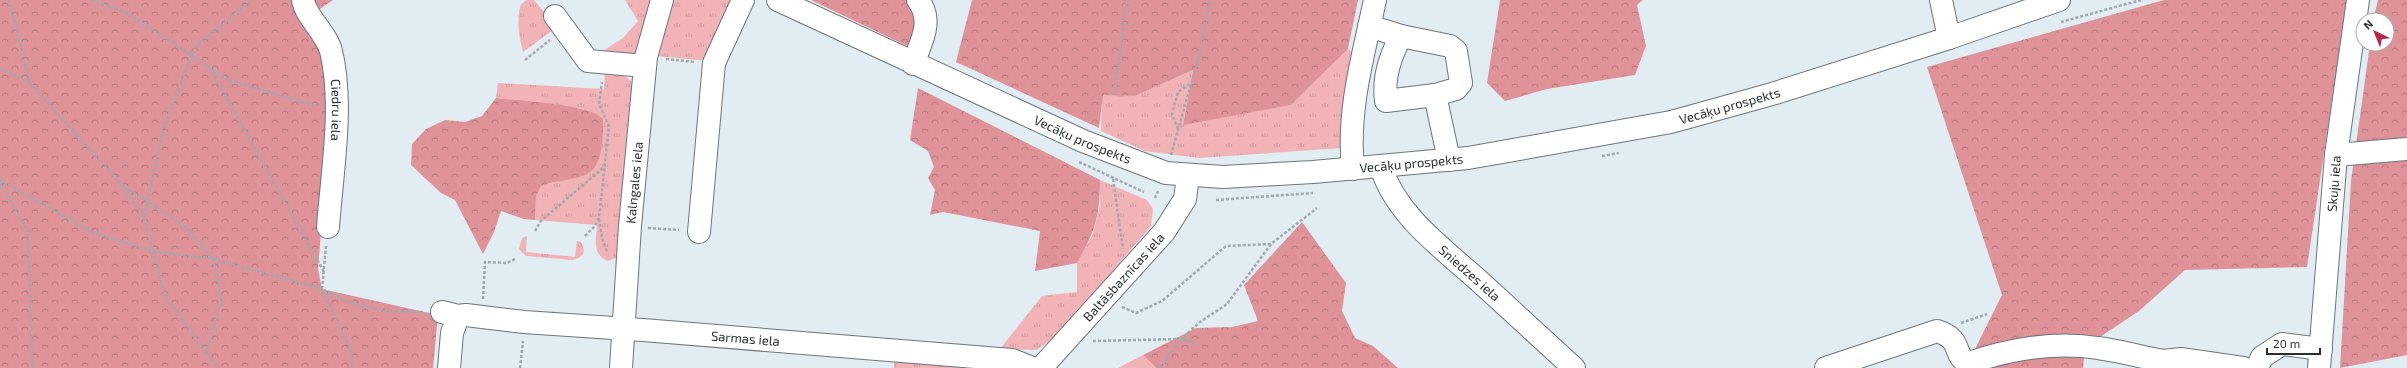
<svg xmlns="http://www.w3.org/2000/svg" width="2407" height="368" viewBox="0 0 2407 368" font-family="'Exo 2',sans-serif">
	<defs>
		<pattern id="grass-tufts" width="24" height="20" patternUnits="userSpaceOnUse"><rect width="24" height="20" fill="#f2b3b7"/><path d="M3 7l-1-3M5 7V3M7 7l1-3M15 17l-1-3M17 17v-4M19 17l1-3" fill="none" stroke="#d09a9e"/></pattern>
		<pattern id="forest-crowns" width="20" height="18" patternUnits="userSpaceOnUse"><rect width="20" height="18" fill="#df9399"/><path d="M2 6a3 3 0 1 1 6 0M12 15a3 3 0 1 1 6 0" fill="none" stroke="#b5787d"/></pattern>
	</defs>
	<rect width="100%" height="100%" fill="#e1ecf3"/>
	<g fill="url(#grass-tufts)">
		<path d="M527,0H534L557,27L523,52C519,37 516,19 521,4Z"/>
		<path d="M625,0H652L636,53H600L623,38L638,21Z"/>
		<path d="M673,0H734L709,61L657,56Z"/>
		<path d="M1348,49L1352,52L1342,148L1199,158L1145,151L1101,131L1102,94L1135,96L1193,70L1183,124L1291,105Z"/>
		<path d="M605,68L617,69V75C629,76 631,80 635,90L618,257L608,261C592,255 596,239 597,225L535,220L536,197L541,186L552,181L584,176V109L496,98L498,83L604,89Z"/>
		<path d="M1100,180L1147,200L1153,209L1151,226L1054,339L1036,350L1000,349L1042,296L1077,292V263L1092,236L1100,206Z"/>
		<path d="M527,236L526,252L575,257L577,241L581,242C587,252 583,258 572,260L526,256L519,249L522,238Z"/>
		<path d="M894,357L988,368H894Z"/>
	</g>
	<g fill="url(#forest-crowns)">
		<path d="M0,0H333L308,17L326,65L331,110L318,269L322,289L438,315L433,368H0Z"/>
		<path d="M811,0H909L921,23L911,48Z"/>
		<path d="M972,0H1358L1348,49L1291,105L1183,125L1193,70L1135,96L1103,95L1099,128L956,62Z"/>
		<path d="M1500,0H1643L1637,5L1646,46L1635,75L1547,89L1505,101L1487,83Z"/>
		<path d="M2164,0H2347L2307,267L2185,270L2139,311L2085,347L2083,368H1976L1971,357L2002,295L1927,67Z"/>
		<path d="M2378,0H2407V355L2340,368L2351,181L2370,44H2387V20H2373Z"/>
		<path d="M918,88L1100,180C1100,216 1095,232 1077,263L1035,271L1040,231L943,212L930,215L935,190L928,178L934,167L928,151L910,140Z"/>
		<path d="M496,98C518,101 591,104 603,119C603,137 604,169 583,176C569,181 555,180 541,186L536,197L535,220L524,219L501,211L494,232L483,254L455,200L441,193L411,165L412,144L426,129L445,120L465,122L482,116Z"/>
		<path d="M1302,222L1346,283L1342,311L1355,338L1373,346L1398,368H1156L1143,355L1196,328L1232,327L1258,321L1244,285Z"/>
	</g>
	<g fill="#f2b3b7">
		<path d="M518,87L533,89L532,100L516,98Z"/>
		<path d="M1143,355L1156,368H1118Z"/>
	</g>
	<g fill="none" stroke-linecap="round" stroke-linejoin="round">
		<g stroke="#6c757c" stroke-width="24">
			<g id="minor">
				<path id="s1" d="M303,0C305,16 327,34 331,51C344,104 332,172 328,227"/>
				<path d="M1941,0L1949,38"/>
				<path d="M555,16L588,61L645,66"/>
				<path d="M1369,26L1401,36C1390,57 1383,77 1386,101L1435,95"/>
				<path d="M1401,36L1450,46L1456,51L1461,83L1456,89L1435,95L1449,160"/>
				<path d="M913,64C921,42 934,21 918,0"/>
				<path d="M2336,155L2407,149"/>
				<path id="s2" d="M1381,167C1396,215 1441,247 1478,280C1510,309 1542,339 1574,368"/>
				<path d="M1353,169C1347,110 1363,57 1375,0"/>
				<path d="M699,232L714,63L743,0"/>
				<path id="s3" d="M442,312L458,316L466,315L524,322L643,330L1012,360L1032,368"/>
				<path d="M449,368L452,333L458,316"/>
				<path id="s4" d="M621,368L630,226L646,57L662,0"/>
				<path id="s5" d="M1041,368L1164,232L1185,199L1188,176"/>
				<path d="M1826,368L1937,331C1965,340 1951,356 1969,363C2009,349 2056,341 2098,348C2120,351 2142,357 2163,361"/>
				<path d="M2163,368V361L2181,359L2243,368"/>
				<path d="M2257,368L2262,357L2282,344L2321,349"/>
				<path id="s6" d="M2319,368L2336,155L2358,0"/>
			</g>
		</g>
		<g stroke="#6c757c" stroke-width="24">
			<g id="major">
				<path id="s7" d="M778,0L1083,141L1166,173L1223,177L1313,172L1468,158L1671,122L1772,94L1949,38L2059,0"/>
			</g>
		</g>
		<g stroke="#a0a9ae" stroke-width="2.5" stroke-dasharray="3 2" stroke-linecap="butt">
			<path d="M9,0L30,83"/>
			<path d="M92,0L129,14L230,81L317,106"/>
			<path d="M2061,22L2141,0"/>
			<path d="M666,59L695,62"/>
			<path d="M525,60L550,40"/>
			<path d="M0,68L30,83L120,183L144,217L164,294L218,368"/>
			<path d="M210,68L324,272"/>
			<path d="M1114,95L1127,0"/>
			<path d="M1178,129L1172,114L1178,92L1191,83"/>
			<path d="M1171,155L1201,49L1210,0"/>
			<path d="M1602,156L1619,153"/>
			<path d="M1079,162L1144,192"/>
			<path d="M1113,179L1123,249"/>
			<path d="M0,180L94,233L153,251L213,259L322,289L350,348L353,368"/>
			<path d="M0,182L28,231L32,368"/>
			<path d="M121,184L187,228L213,259L222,300L206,351"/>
			<path d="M1155,198L1158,191"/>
			<path d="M1216,200L1313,193"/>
			<path d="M144,216L164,127L195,47L252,0"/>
			<path d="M599,219L602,238L607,252"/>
			<path d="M648,228L679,230"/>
			<path d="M535,231L541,221L604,167"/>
			<path d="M585,236L595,226L599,218L609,126L599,104L602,82"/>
			<path d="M326,246L322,289C356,308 385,312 424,312"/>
			<path d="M483,299L485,262L507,263L515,259"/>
			<path d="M1122,307L1136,313L1162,301L1226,246L1271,244"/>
			<path d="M1961,323L1987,314"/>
			<path d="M1093,341L1181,339L1198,344"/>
			<path d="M520,368L523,341"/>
			<path d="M1160,368L1181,339L1200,322L1227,304L1271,244L1317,208"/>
		</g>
		<use href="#minor" stroke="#fff" stroke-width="22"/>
		<use href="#major" stroke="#fff" stroke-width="22"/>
	</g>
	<g text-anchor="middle" stroke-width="3.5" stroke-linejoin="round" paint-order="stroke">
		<g font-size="13" fill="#282d2f" stroke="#fff">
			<text dy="5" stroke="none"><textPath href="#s7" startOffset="995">Vecāķu prospekts</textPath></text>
			<text dy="5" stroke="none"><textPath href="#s1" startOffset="118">Ciedru iela</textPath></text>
			<text dy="5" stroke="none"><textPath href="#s7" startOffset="335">Vecāķu prospekts</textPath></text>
			<text dy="5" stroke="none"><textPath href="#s7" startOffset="671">Vecāķu prospekts</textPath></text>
			<text dy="5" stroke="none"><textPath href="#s4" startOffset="186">Kalngales iela</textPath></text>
			<text dy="5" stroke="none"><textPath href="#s6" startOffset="185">Skuju iela</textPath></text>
			<text dy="5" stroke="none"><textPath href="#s2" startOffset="140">Sniedzes iela</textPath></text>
			<text dy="5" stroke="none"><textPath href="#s5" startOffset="123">Baltāsbaznīcas iela</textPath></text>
			<text dy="5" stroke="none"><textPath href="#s3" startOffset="305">Sarmas iela</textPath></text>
		</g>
	</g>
	<g transform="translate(2375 32) rotate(317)"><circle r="19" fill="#ffffff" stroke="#a9abac"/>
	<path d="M0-3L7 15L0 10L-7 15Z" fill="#b92848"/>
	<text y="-6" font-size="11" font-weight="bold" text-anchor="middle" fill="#282d2f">N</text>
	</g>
	<path d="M2267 348v6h53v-6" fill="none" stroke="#282d2f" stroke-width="2"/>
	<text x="2273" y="348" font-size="12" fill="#282d2f" stroke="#ffffff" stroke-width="3" paint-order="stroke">20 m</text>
</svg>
